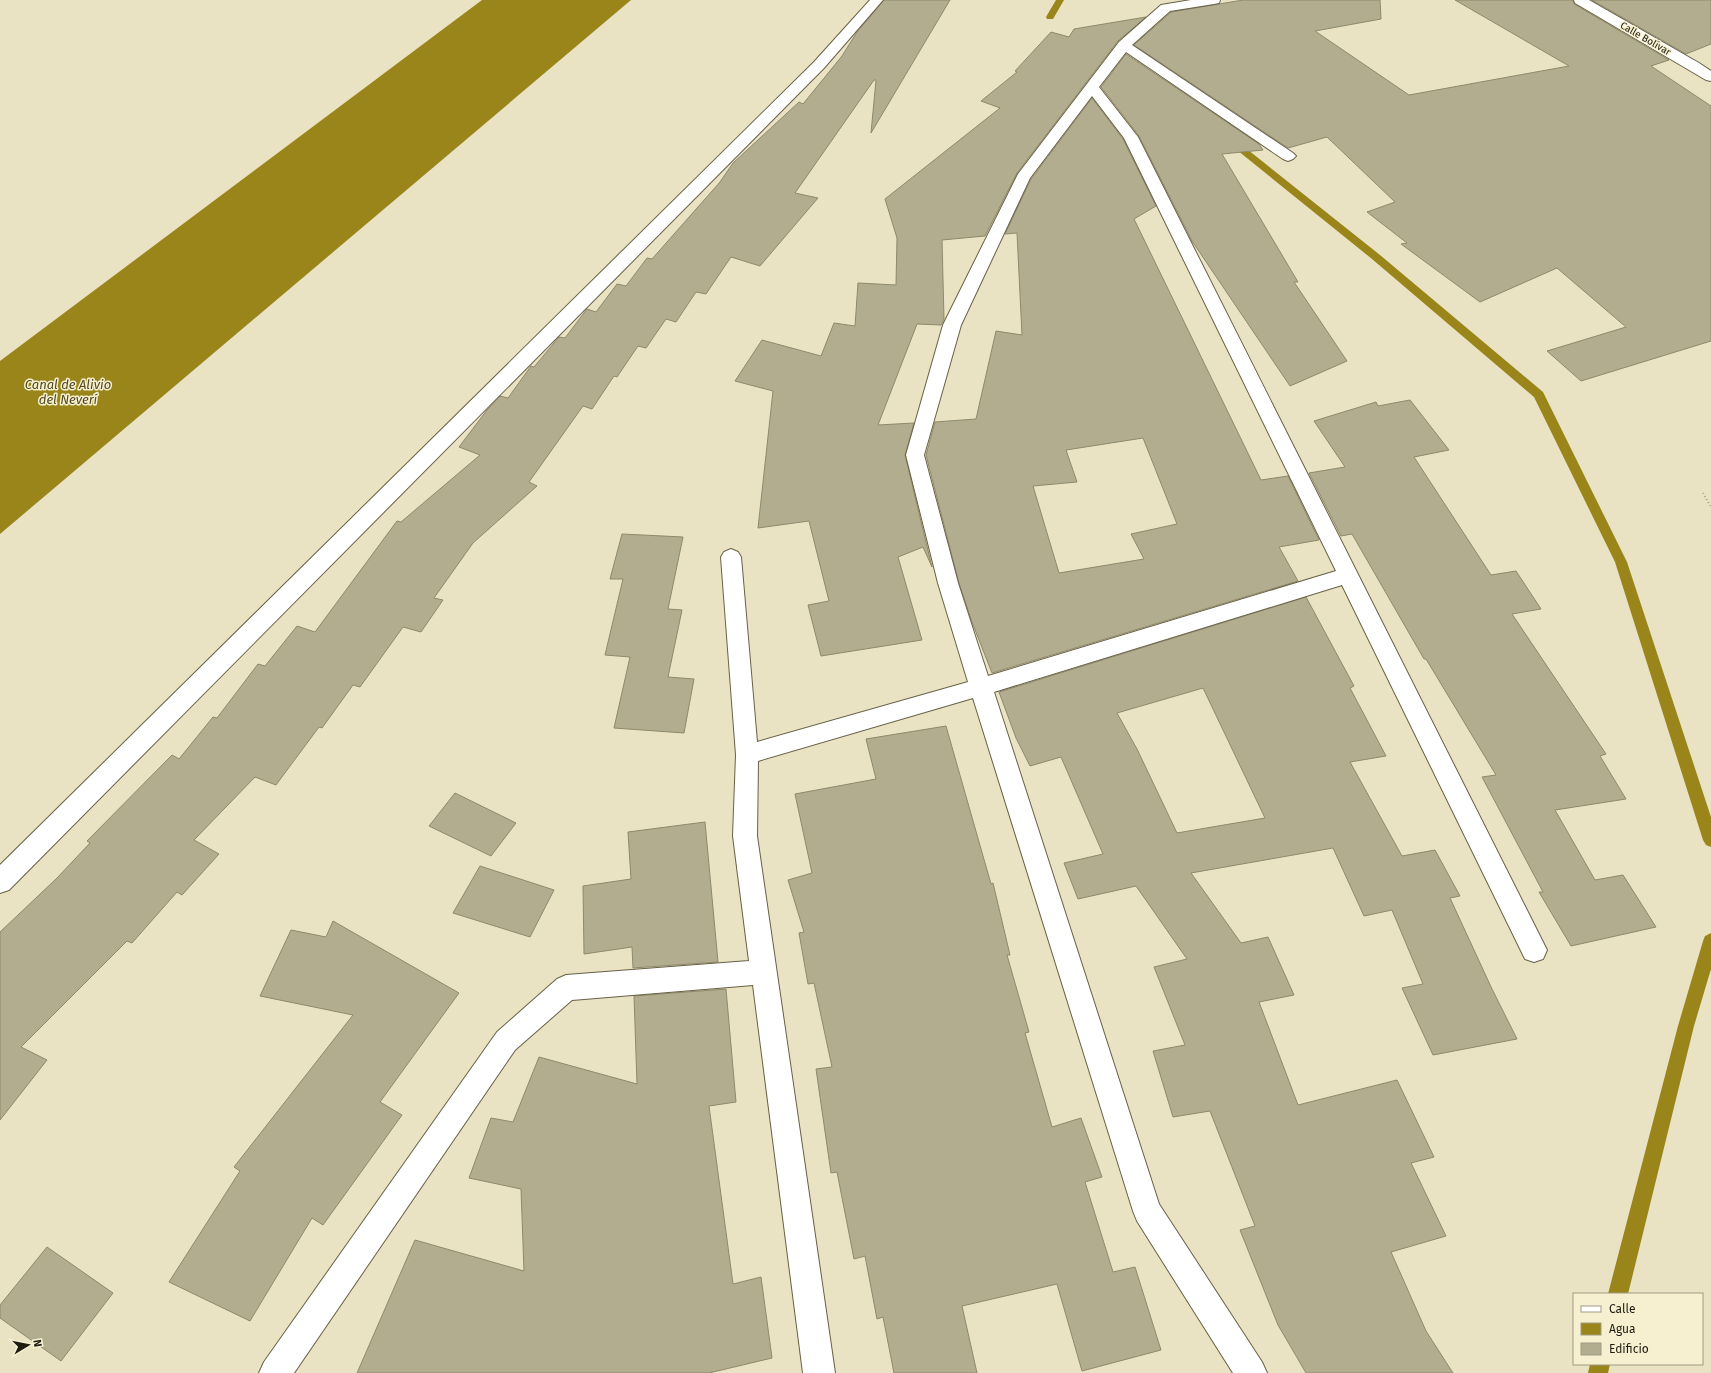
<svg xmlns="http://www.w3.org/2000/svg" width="1711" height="1373" viewBox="0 0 1711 1373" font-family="'Fira Sans',sans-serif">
	<rect width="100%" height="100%" fill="#e9e3c4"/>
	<path fill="#998519" d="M482,0H631L0,534V361Z"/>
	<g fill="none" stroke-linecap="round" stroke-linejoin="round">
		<g fill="#998519" fill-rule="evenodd">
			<path d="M1056,0H1064L1053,19H1047L1046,17Z"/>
			<path d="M1230,137L1233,138L1380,255L1543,392L1627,562L1711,817V847L1706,845L1703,840L1615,562L1534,397L1372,259L1227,142L1225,140Z"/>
			<path d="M1711,933V969L1694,1026L1628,1294H1608L1678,1026L1703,941L1705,936Z"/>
			<path d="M1590,1364H1610L1608,1373H1588Z"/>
		</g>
	</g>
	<g fill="#b3ad90" stroke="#8f896c" fill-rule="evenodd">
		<path d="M884,0H950L871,133L876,80H874L795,193L818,198L760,266L731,257L706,294L696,292L676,322L666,319L646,348L638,346L617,377L614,376L592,409L583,406L529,482L537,486L473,543L434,598L443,600L421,632L403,627L360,687L353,685L322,728L319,727L276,785L255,777L194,840L219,854L182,895L177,892L132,943L127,941L21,1047L47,1060L0,1120V932L57,878L90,843L87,841L172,755L179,759L213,717L217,718L258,664L265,666L297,626L315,632L397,521L401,522L480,455L459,447L487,410L500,396L508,398L531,366L534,367L559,337L565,338L587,309L596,312L617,284L626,286L647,258L652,259L720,182L733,163L799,102L803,104L842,56L857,32Z"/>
		<path d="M1243,0H1380L1381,19L1315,31L1409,95L1569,66L1455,0H1573L1574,4L1669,60L1651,66L1711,106V341L1581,381L1547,351L1626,327L1557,268L1480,302L1401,244L1407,243L1367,212L1395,202L1327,137L1288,148L1134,45L1171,12Z"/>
		<path d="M1592,0H1711V44L1686,54Z"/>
		<path d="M1146,17L1118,41L1017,173L985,236L942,240L944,319L941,325L917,324L878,425L914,423L905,455L932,567L923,547L898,557L922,640L821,656L808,605L829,601L809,521L758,528L773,391L735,381L762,340L821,356L834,323L855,326L858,283L896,285L897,238L885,199L1000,108L981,101L1017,72L1015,71L1051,32L1069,37L1074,29Z"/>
		<path d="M1126,54L1259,144L1263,150L1222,154L1298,282H1294L1347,361L1290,386L1192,241L1139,136L1101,87Z"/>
		<path d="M1092,98L1123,139L1156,206L1134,219L1261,480L1288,476L1319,540L1279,547L1298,581L992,673L972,622L959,583L926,455L935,422L976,419L996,331L1022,335L1017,233L1005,234L1031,179ZM1143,438L1177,524L1131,534L1144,559L1059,573L1033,486L1077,482L1066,450Z"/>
		<path d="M1410,400L1449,450L1414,457L1491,575L1516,571L1541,609L1512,614L1606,754L1600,756L1626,799L1555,810L1595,880L1623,875L1656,927L1571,946L1539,892H1543L1482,777L1496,775L1426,659H1424L1352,534L1341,536L1309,473L1345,467L1314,421L1376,402L1378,406Z"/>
		<path d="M622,534L683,537L668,609L682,610L668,677L694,679L684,733L614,728L630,657L605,655L623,579H610Z"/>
		<path d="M1306,597L1354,686L1350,688L1386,756L1350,762L1402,856L1435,850L1460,896L1450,898L1492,989L1517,1039L1433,1055L1402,988L1423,984L1392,910L1364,916L1333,848L1191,873L1241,943L1268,937L1294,995L1259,1002L1298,1105L1397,1080L1434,1157L1411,1163L1446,1236L1391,1252L1426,1331L1453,1373H1306L1278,1325L1240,1230L1255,1226L1210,1111L1173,1117L1153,1051L1185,1045L1154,967L1187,959L1136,886L1078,899L1064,863L1103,854L1061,757L1030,766L1016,738L999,692ZM1203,688L1265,818L1177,833L1137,749L1117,713Z"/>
		<path d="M946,726L991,884L993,883L1010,955H1007L1029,1032L1025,1033L1052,1127L1081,1118L1102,1177L1085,1182L1113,1272L1135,1267L1161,1350L1082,1371L1057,1284L962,1306L977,1373H894L883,1317L877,1319L865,1256L854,1259L837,1172L831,1173L816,1069L832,1067L814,983L808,984L799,933L804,932L788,880L812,873L795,794L876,779L866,739Z"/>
		<path d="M455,793L516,823L491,856L429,826Z"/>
		<path d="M705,822L718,962L633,968L632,947L584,954L583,886L631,879L628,832Z"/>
		<path d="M480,866L554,890L530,937L453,913Z"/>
		<path d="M333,921L459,993L380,1102L402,1115L323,1225L312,1218L250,1321L169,1282L240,1171L234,1167L353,1015L260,996L291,930L326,937Z"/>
		<path d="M726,989L736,1102L709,1106L733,1284L761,1277L772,1358L709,1373H357L415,1240L524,1271L521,1189L469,1178L491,1118L513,1122L539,1057L637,1084L634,996Z"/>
		<path d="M47,1247L113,1293L61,1361L0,1318V1305Z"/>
	</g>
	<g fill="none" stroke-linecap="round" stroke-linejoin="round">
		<g stroke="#676146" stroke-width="2">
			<g id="minor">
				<path d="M870,0H883L824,68L9,890L0,893V865L814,62Z"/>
				<path d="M1191,0H1220L1219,3L1214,4L1170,11L1132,45L1293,153L1296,156L1293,159L1288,161L1283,159L1126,52L1099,87L1138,137L1547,950L1543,959L1534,962L1525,959L1342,585L994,692L1159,1204L1262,1362L1267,1373H1233L1137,1221L1133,1211L973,698L758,761L757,836L835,1373H803L753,985L572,1000L515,1050L294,1373H259L264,1362L497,1032L557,979L566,975L749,961L733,836L736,755L721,557L724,552L731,549L738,552L741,557L757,742L968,682L938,583L906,455L943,325L1018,174L1119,42L1161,5ZM1092,96L1124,138L1336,571L988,676L958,583L924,455L961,325L1030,178Z"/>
				<path d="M1574,0H1589L1699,63L1711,71V81L1706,80L1575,3Z"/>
			</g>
		</g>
		<path stroke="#a9a48b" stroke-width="2" stroke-dasharray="1 2.5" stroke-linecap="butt" d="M1703,493L1711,507"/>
		<use href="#minor" fill="#fff" fill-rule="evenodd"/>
	</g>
	<g text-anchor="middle" stroke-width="3" stroke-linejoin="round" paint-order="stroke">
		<g font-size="10" fill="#1f1d11" stroke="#f6f0d1">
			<text transform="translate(1646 38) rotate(30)" y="4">Calle Bolívar</text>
		</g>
		<g font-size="13" font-style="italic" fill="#50471e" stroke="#f6f0d1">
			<text x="68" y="389">Canal de Alivio<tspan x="68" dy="15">del Neverí</tspan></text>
		</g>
	</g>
	<rect x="1573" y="1293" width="130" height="72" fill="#f6f0d1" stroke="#a09c84"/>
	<rect x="1581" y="1306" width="20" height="6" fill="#ffffff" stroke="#a09c84"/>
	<text x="1609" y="1313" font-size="12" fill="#1f1d11">Calle</text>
	<rect x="1581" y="1323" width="20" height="12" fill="#998519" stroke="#a09c84"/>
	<text x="1609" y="1333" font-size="12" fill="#1f1d11">Agua</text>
	<rect x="1581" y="1343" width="20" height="12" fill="#b3ad90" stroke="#a09c84"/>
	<text x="1609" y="1353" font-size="12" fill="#1f1d11">Edificio</text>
	<g transform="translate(28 1345) rotate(80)" stroke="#f6f0d1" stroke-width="3" paint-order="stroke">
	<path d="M0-3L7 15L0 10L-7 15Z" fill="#1f1d11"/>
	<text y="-6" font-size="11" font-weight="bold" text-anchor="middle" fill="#1f1d11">N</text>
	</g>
</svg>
